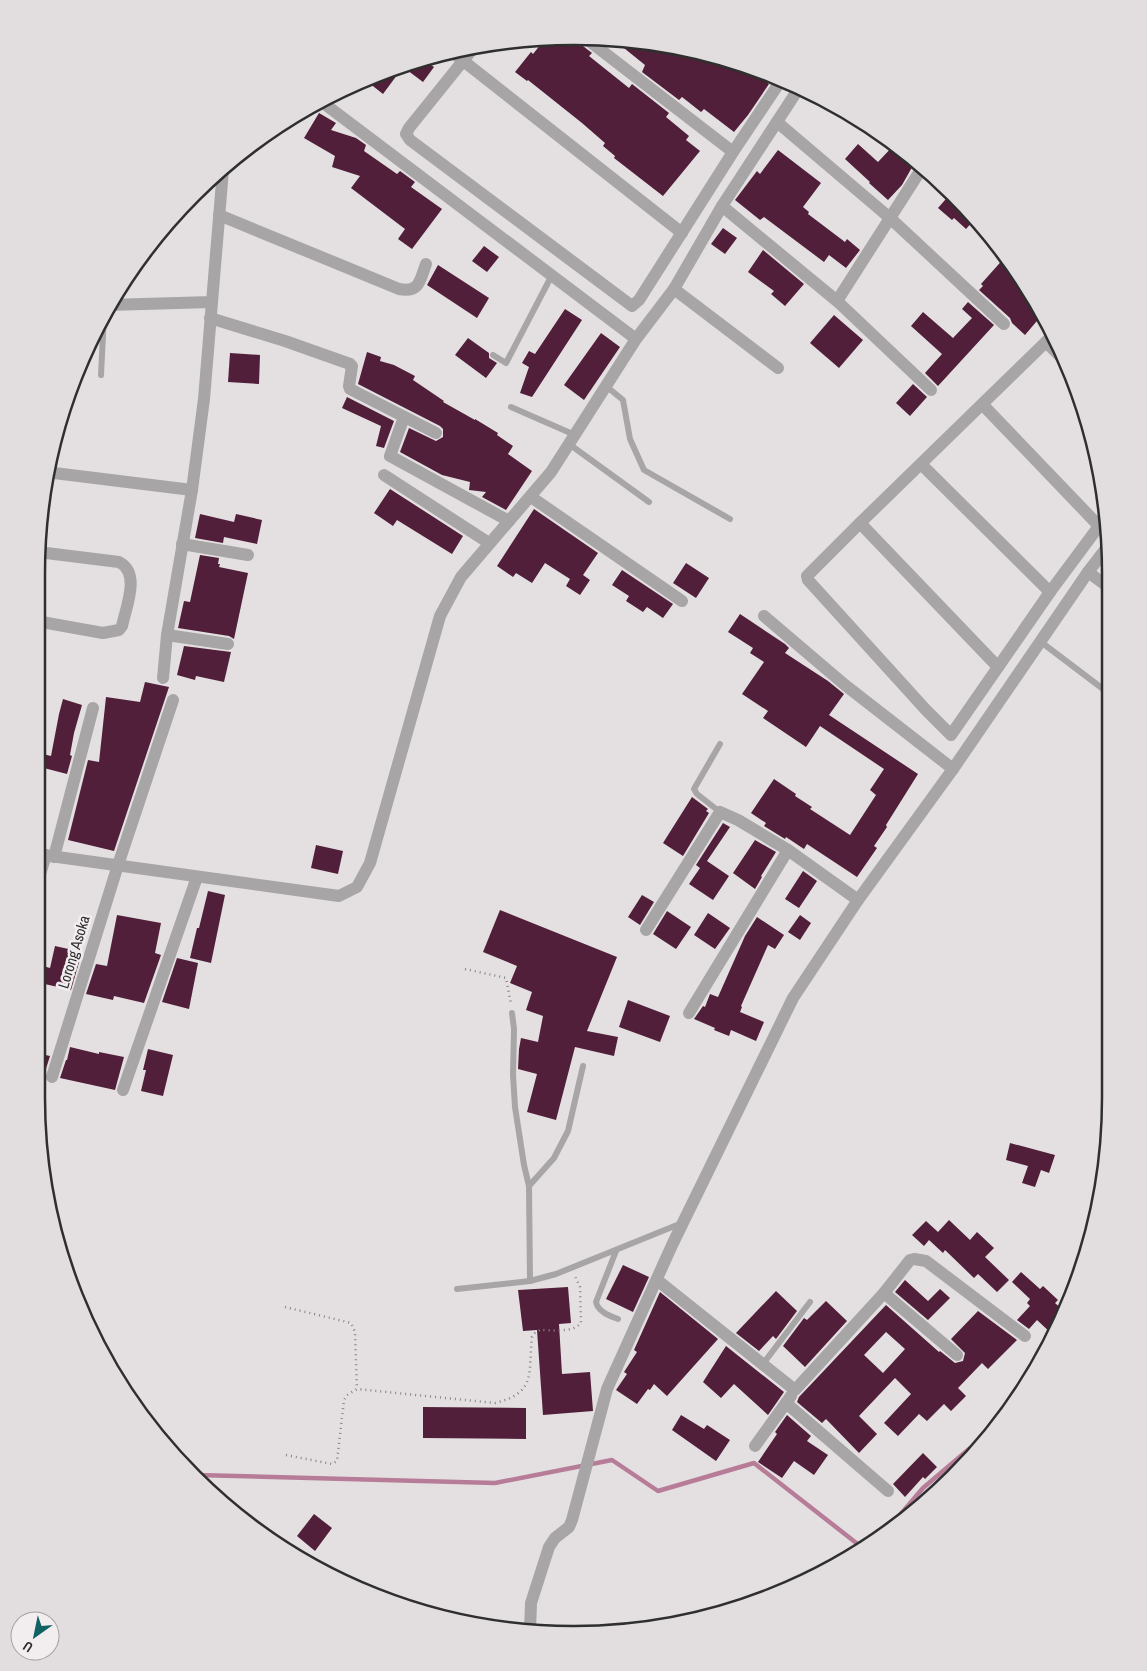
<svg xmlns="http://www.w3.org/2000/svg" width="1147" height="1671" viewBox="0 0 1147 1671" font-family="'Archivo Narrow',sans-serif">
	<rect width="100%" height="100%" fill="#e4e0e2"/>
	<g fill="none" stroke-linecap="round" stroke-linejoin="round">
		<g stroke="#b77c97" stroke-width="4.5">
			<path d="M196,1475L495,1483L612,1460L658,1491L754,1463L864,1549"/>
			<path d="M882,1536L923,1488L995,1427"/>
		</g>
	</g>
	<g fill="#511f39" fill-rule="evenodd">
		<path d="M576,36L579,43L592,53L589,56L629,88L632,84L669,113L666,117L689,136L686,140L700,151L663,196L614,158L615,156L603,146L605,143L582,123L528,80L527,81L515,72L531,52L533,54L545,39Z"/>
		<path d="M614,40L679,47L751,69L769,84L748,115L734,132L704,109L701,112L682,97L679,100L642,72L645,65Z"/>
		<path d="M424,60L434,67L423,82L403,67L383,94L364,79Z"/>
		<path d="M319,113L336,123L331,130L356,138L366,145L364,151L397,174L400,171L415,182L411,187L442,209L412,249L398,239L405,229L351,188L360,176L332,167L335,156L304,138Z"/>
		<path d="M858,144L878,162L894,145L915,162L902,185L888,200L869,183L870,182L845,159Z"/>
		<path d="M778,150L821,183L803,207L809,212L808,214L845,242L847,239L860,250L846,268L829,255L824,262L764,217L760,220L735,200L757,171L760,174Z"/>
		<path d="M952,192L975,219L966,229L954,218L952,220L938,208Z"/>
		<path d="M723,228L737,238L725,254L711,244Z"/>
		<path d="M484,246L499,257L487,272L472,261Z"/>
		<path d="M763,250L804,284L785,306L771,294L774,291L748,272Z"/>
		<path d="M1006,256L1016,272L1012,275L1025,287L1042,315L1025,335L1012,323L1010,318L979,290L983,286L981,284Z"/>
		<path d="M438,265L489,298L477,318L427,285Z"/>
		<path d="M968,302L994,325L938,386L925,373L942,354L911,326L923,312L953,338L972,318L962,309Z"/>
		<path d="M565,309L582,320L532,397L520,393L529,367L522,363L529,351L535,354Z"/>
		<path d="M834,315L863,340L839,368L810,343Z"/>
		<path d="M601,333L620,347L584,400L564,385Z"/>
		<path d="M468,338L489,353V358L497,363L486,378L455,355Z"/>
		<path d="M367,352L381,357L380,361L394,365L415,376L413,380L444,401L443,402L475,420V419L498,433L497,435L513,446L508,454L532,471L506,510L482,497L486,492L469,490L470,482L442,475L400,452L409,428L436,441L443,437V429L440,426L358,384Z"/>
		<path d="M230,353L260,355L259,384L228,382Z"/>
		<path d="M913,384L927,397L910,416L896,403Z"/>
		<path d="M347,397L394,421L384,448L376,446L381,426L342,408Z"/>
		<path d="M390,489L463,536L452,554L397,520L393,526L374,513Z"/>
		<path d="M534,509L598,553L583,575L590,580L580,595L566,586L570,579L545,563L532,583L516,573L513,577L497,566Z"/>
		<path d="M200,514L234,522L236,514L262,520L257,544L224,537L223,543L195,538Z"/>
		<path d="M200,555L219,558L218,564H220L219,567L248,573L234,639L229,636L178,628L184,601L190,602Z"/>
		<path d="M686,563L709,578L696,598L673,583Z"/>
		<path d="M622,570L673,604L663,618L647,607L643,612L626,601L629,596L612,585Z"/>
		<path d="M740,614L785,644L789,648L785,653L828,681L844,694L829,715L918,774L886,825L887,827L874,846L877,848L857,877L807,844L804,849L786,837L785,839L764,826L766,823L751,813L774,779L796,794L795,796L812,807L810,809L850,835L876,795L870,790L884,769L820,726L806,747L763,718L768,711L742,694L764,662L750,653L753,648L728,632Z"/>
		<path d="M184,646L231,652L224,682L196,676L195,680L177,675Z"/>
		<path d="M145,682L169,687L114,851L68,840L88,760L99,762L106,697L140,702Z"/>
		<path d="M63,699L82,705L74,733L70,755L72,756L67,774L40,767L43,754L51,756L59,714Z"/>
		<path d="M692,797L708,809L706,811L709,813L683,856L663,843Z"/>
		<path d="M723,823L730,827L707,861L729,876L713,900L689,884L700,868L696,865Z"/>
		<path d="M755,840L776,852L761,876L762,877L755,889L733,873Z"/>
		<path d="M316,845L343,851L338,874L311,868Z"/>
		<path d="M803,871L817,881L799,908L785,899Z"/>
		<path d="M208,891L225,895L211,963L190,958L197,928H199Z"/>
		<path d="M642,895L654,902L640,925L628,917Z"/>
		<path d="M500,910L617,957L587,1031L618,1037L614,1056L575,1047L556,1120L527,1112L537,1074L518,1069L519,1049L521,1038L538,1042L543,1016L526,1010L532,992L510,983L517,966L483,952Z"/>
		<path d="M667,911L691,927L676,949L653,934Z"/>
		<path d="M708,913L730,928L715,949L694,935Z"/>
		<path d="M117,915L161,923L155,953L161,955L144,1003L114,996L113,1000L86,994L96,964L107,966Z"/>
		<path d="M800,915L811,923L800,940L788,932Z"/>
		<path d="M757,917L784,935L775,949L768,945L741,1006L742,1007L740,1012L764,1022L756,1041L731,1030L729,1036L714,1030L715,1028L694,1019L703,1006L705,1007L710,994L718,997L745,936Z"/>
		<path d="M55,946L82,952L71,990L36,982V964L50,968Z"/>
		<path d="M177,958L198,963L189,1009L162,1002Z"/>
		<path d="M628,1000L670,1016L660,1042L619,1027Z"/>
		<path d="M70,1047L99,1054V1052L124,1057L115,1090L60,1078L66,1060H67Z"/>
		<path d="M148,1049L173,1055L163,1096L141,1091L146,1070H143Z"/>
		<path d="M36,1053L50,1056L44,1075L36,1073Z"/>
		<path d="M1010,1143L1055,1155L1049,1173L1041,1170L1035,1187L1022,1183L1028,1166L1006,1160Z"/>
		<path d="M949,1220L970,1240L977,1232L994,1248L985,1257L1009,1280L997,1292L978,1274L974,1278L945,1250L943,1253L929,1240L924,1246L912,1235L926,1221L938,1232Z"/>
		<path d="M623,1265L649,1277L633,1312L606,1299Z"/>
		<path d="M1021,1272L1040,1289L1043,1286L1058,1300L1055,1303L1065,1312L1053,1335L1037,1320L1029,1329L1017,1320L1030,1306L1027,1303L1030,1299L1012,1282Z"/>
		<path d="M905,1280L928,1301L940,1289L950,1298L928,1320L895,1292Z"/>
		<path d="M568,1287L571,1323L559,1324L562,1374L590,1372L593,1411L543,1415L537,1330L523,1331L518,1290Z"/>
		<path d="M776,1291L797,1311L776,1339L773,1336L759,1351L736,1333Z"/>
		<path d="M660,1292L718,1339L667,1396L654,1384L650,1390L648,1389L637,1404L616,1390L627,1374L624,1372L637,1352L634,1350Z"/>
		<path d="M826,1301L847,1321L805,1367L783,1346L804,1318L807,1320Z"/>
		<path d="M886,1305L939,1352L940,1351L955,1363L963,1361L965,1353L951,1339L978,1311L1017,1340L988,1369L982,1363L958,1388L966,1396L951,1411L944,1404L927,1421L919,1414L898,1436L884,1423L911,1394L895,1378L859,1416L877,1434L859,1453L826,1419L822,1423L797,1402L799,1397ZM886,1332L905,1349L883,1373L864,1355Z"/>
		<path d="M726,1346L784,1392L768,1415L734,1384L721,1398L703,1382Z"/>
		<path d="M423,1407L526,1408V1439L423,1438Z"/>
		<path d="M681,1415L704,1429L707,1425L730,1440L716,1461L672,1430Z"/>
		<path d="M787,1415L811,1436L807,1441L828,1455L814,1475L794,1461L782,1478L758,1462L777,1434L775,1432Z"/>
		<path d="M923,1453L937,1467L925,1479L923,1477L905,1497L893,1484Z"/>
		<path d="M314,1514L332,1528L315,1551L297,1536Z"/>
	</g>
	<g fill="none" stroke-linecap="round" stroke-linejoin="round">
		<g stroke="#878485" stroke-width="2.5" stroke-dasharray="1 4" stroke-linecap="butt">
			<path d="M465,969L506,978L511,1004"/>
			<path d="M285,1307L351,1323L355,1332L357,1389"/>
			<path d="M286,1455L332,1464L337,1461L344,1400L347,1395L357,1389L495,1403C537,1393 528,1373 532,1337L535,1333L540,1330C552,1330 573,1333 581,1323L580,1287L575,1276"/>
		</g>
		<g stroke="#a7a5a6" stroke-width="6">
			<path d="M493,355L506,363L552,275"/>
			<path d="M101,375L104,314"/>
			<path d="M606,386L623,400L630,439L644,470L730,519"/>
			<path d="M511,407L575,435"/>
			<path d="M569,444L649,502"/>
			<path d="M1041,642L1111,695"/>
			<path d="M720,744L694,789L697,794L720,812"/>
			<path d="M512,1013L514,1029L513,1075L515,1107L524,1165L529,1186L530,1281"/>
			<path d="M529,1186L554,1158L568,1131L583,1066"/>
			<path d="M616,1251L596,1302C598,1312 610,1316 618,1319"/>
			<path d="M457,1289L530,1281L556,1274L682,1223"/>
			<path d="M763,1364L810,1302"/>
		</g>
		<g stroke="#a7a5a6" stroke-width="12">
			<path d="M584,37L733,152L782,79"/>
			<path d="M475,46L409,128L406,134L410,140L632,306L639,300L733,152"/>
			<path d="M452,52L682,233"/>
			<path d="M322,102L636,339"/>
			<path d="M777,122L890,218L1004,324"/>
			<path d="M722,206L837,301L931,390"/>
			<path d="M219,215L399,289C420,293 420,280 426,264"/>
			<path d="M674,289L778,368"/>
			<path d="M837,301L922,168"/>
			<path d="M108,305L212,302L223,170"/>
			<path d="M210,318L285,341L350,364L352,366L349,386L350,389L436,433"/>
			<path d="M1046,342L1063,359"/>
			<path d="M982,404L1099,526L1050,592L951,735L926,710L808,580L807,576L860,523L1054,334"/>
			<path d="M404,417L390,456L509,521"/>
			<path d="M921,464L1050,592"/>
			<path d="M46,472L192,490L204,399L212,302"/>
			<path d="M384,475L489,543"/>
			<path d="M531,497L682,601"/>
			<path d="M860,523L998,667"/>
			<path d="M182,544L248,555"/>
			<path d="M1088,572L1111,589"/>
			<path d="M764,616L845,685L953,769"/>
			<path d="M36,621L103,633L119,630L122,626C126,607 141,573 119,562L38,552"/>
			<path d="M167,635L228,644"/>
			<path d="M163,678L167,635L192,490"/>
			<path d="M36,854L339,896L357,887L370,863L440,616L461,577L551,472L636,339L674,289L722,206L799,88"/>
			<path d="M54,857L93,708"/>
			<path d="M36,887L46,855"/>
			<path d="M646,930L720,812L738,820L788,850L858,900"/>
			<path d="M689,1013L788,850"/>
			<path d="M52,1077L118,865L173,700"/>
			<path d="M123,1090L197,877"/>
			<path d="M657,1280L795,1390L884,1293L957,1355"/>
			<path d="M884,1293L910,1260L914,1259L926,1261L1025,1336"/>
			<path d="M786,1403L888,1491"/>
			<path d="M755,1446L791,1396"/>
			<path d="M530,1631L531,1603L549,1547L555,1538L569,1527L572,1520L607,1389L673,1243L793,998L858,900L953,769L1088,572L1108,546"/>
		</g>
	</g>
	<g text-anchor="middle" stroke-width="5" stroke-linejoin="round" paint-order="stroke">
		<g font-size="15" fill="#302f2f" stroke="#f2edef">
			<text transform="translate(74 952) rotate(-73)" y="5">Lorong Asoka</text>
		</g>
	</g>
	<path d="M0 0H1147V1671H0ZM573 45H574A528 528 0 0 1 1102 573V1098A528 528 0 0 1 574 1626H573A528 528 0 0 1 45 1098V573A528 528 0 0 1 573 45Z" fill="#e2dee0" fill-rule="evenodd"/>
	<path fill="none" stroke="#302f2f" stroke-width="2.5" d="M573 45H574A528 528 0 0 1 1102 573V1098A528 528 0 0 1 574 1626H573A528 528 0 0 1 45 1098V573A528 528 0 0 1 573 45Z"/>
	<g transform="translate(35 1636) rotate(213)"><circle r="24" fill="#f2edef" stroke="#a4a1a2"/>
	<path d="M0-4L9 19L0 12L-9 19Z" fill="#116265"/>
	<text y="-8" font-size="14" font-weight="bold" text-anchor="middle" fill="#302f2f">U</text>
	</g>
</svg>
